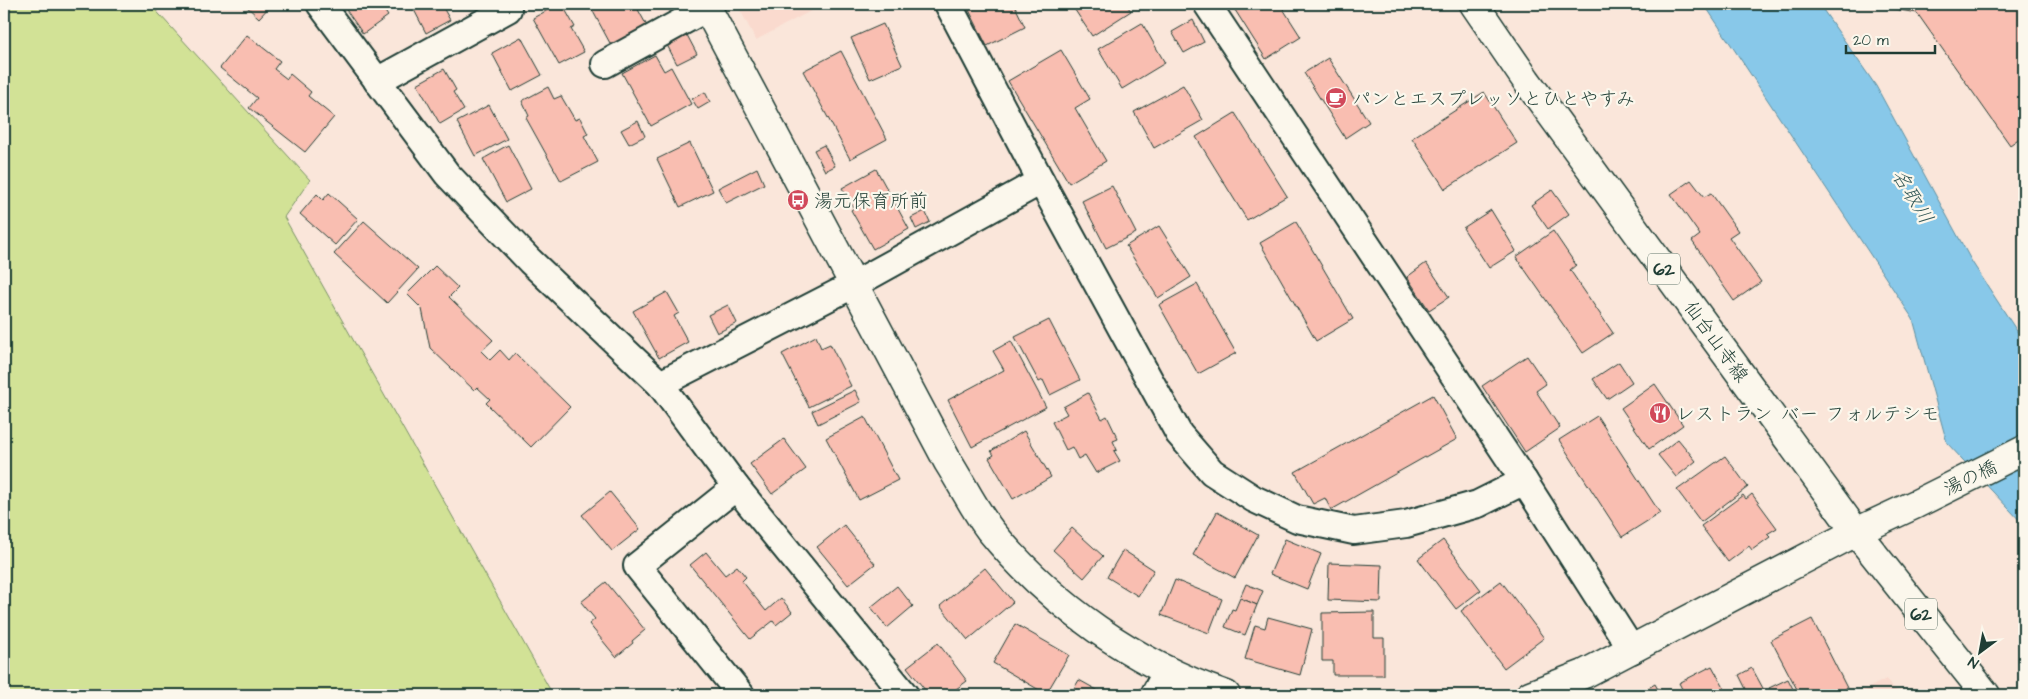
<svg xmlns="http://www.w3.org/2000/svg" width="2028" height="699" viewBox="0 0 2028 699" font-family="'Architects Daughter','Klee One',sans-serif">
	<rect width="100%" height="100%" fill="#fae6da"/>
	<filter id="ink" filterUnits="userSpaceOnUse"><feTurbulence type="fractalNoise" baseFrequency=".02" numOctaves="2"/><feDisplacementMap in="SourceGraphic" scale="10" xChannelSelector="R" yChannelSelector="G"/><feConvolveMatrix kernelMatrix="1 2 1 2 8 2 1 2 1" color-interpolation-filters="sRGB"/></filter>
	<g filter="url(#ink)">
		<g fill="#fadace">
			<path d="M737,4H824L756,40Z"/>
			<path d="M1886,679L1900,695H1855Z"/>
		</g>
		<path fill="#d2e296" stroke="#789065" d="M4,4H150L310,180L284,217L553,695H4Z"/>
		<path fill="#88c8e9" stroke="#5e90a1" d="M1704,4H1819L1876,86L1972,262L2024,342V525L1947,443L1913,319Z"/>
		<g fill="#f9beb1" stroke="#1f3d34">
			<path d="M244,4H272L259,18Z"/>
			<path d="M342,4H380L388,16L363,34Z"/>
			<path d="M411,4H441L450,20L426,33Z"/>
			<path d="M559,4H562L575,27L571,29L584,52L559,65L533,18Z"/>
			<path d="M589,4H635L647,26L611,45Z"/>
			<path d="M966,4H1014L1025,27L987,46Z"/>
			<path d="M1071,4H1126L1131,11L1092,36Z"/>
			<path d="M1245,4H1263L1266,8L1274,4H1280L1301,37L1266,59L1235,10Z"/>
			<path d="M1865,4H2019L2024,11V135L2010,145L1917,13Z"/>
			<path d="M1193,20L1204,42L1184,53L1172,32Z"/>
			<path d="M1142,23L1165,63L1122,89L1098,49Z"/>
			<path d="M883,24L902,65L870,79L851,38Z"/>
			<path d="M247,35L280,61L274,69L287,79L290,74L311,92L308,96L334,117L305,152L249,108L257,98L220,68Z"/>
			<path d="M687,35L697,54L677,64L667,45Z"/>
			<path d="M521,37L542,75L512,91L492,53Z"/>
			<path d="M1061,50L1090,99L1075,108L1106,161L1069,183L1008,81Z"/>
			<path d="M841,51L887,139L850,159L803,71Z"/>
			<path d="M655,55L664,71L671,67L691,104L651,126L622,73Z"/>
			<path d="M1328,58L1369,122L1345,138L1304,73Z"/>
			<path d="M444,69L456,90L453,92L464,110L440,124L417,84Z"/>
			<path d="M1183,85L1203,120L1154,148L1134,112Z"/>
			<path d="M548,87L554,99L561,96L575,120L580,118L588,134L584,136L598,162L561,181L526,118L529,116L522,101Z"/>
			<path d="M705,92L710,102L698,109L692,99Z"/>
			<path d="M1484,92L1517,143L1445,189L1412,138Z"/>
			<path d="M489,105L507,139L475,156L457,122Z"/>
			<path d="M1235,113L1287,196L1247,220L1196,137Z"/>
			<path d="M638,121L645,136L629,144L621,130Z"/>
			<path d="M690,143L713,191L680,207L657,159Z"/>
			<path d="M508,145L531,189L506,202L483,159Z"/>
			<path d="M824,145L835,166L825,171L814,150Z"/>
			<path d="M757,168L764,184L726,203L718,188Z"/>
			<path d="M876,169L909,229L873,249L851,210L854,208L842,188Z"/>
			<path d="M1691,180L1704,197L1711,193L1738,231L1729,237L1761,282L1734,301L1692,241L1700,235L1671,194Z"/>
			<path d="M1112,186L1136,233L1106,248L1082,201Z"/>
			<path d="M1552,190L1569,214L1548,229L1531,205Z"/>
			<path d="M329,193L358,219L335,245L300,214L317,194L323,200Z"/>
			<path d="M1491,210L1516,251L1489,268L1463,228Z"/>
			<path d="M925,211L930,222L916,229L911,218Z"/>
			<path d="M364,221L418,269L387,303L334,254Z"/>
			<path d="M1296,222L1353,319L1316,341L1260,243Z"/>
			<path d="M1159,226L1191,277L1158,298L1126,246Z"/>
			<path d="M1553,231L1576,265L1570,270L1613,333L1583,353L1516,257Z"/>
			<path d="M1426,263L1449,297L1429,310L1407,277Z"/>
			<path d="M435,266L458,288L449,297L493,340L481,351L490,360L500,350L509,360L515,353L570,407L531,447L486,403L490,399L477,387L474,390L430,348L422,309L407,294Z"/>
			<path d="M1197,284L1236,353L1198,374L1159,305Z"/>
			<path d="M667,292L679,313L674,316L688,342L659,358L633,311Z"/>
			<path d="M728,305L737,323L717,333L708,315Z"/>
			<path d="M1049,320L1080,380L1050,395L1043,380L1039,382L1015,337Z"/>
			<path d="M816,336L821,348L830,344L851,386L809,407L782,354Z"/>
			<path d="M1011,341L1046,407L972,447L948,400L1004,370L993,351Z"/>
			<path d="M1527,356L1546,384L1536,391L1560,428L1525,452L1482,386Z"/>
			<path d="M1619,362L1632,382L1607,399L1593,379Z"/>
			<path d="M1655,384L1683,425L1649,449L1621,408Z"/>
			<path d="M855,390L861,402L818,424L812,411Z"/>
			<path d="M1088,393L1102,419L1107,416L1118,439L1113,441L1117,450L1114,451L1120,461L1096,473L1085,455L1078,459L1072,447L1066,450L1052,422L1067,414L1063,407Z"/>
			<path d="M1433,395L1457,439L1331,510L1325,498L1313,504L1295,472Z"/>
			<path d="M1597,416L1660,513L1622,537L1559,440Z"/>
			<path d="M865,417L898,480L859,500L826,438Z"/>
			<path d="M1024,431L1051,477L1013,499L989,458L994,455L991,451Z"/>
			<path d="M784,439L806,469L772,494L750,464Z"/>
			<path d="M1678,439L1696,461L1676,477L1658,455Z"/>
			<path d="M1725,456L1748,487L1701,522L1677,490Z"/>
			<path d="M610,492L640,529L612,551L582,515Z"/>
			<path d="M1752,494L1777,528L1767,534L1770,537L1752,550L1749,546L1728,562L1701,526L1743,495L1746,499Z"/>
			<path d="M1217,512L1258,535L1235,578L1193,555Z"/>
			<path d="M844,525L875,564L848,585L817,547Z"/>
			<path d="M1072,528L1103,556L1084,578L1053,550Z"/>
			<path d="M1285,539L1321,554L1307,589L1270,574Z"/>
			<path d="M1443,540L1481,590L1456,609L1418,559Z"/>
			<path d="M1123,550L1154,570L1138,596L1107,577Z"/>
			<path d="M706,552L725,575L737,566L746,577L742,581L766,611L781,598L792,612L776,625L773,621L750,639L690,565Z"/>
			<path d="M1329,563L1382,565L1381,602L1328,600Z"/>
			<path d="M985,568L1013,602L968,640L940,606Z"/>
			<path d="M1175,580L1222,599L1209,633L1161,615Z"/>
			<path d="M1501,581L1544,638L1504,668L1461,611Z"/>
			<path d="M606,582L645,630L632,641L633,643L616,657L589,624L595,619L581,602Z"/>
			<path d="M1246,584L1263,591L1257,605L1240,598Z"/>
			<path d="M897,586L913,606L887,628L871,607Z"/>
			<path d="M1240,598L1257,605L1245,635L1225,627L1232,609L1235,610Z"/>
			<path d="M1374,612V638H1384V675H1333V661H1322V613Z"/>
			<path d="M1268,617L1312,629L1300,675L1245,659L1255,625L1265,628Z"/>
			<path d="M1812,619L1847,688L1833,695H1800L1771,640Z"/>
			<path d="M1015,624L1069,655L1046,694L993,663Z"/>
			<path d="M938,643L967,681L948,695H929L907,667Z"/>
			<path d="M1712,666L1728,695H1685L1679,683Z"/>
			<path d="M1752,668L1765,692L1758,695H1749L1739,675Z"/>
			<path d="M1788,679L1796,695H1773L1769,688Z"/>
			<path d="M1079,680L1106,695H1070Z"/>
			<path d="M1655,684L1661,695H1647L1645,690Z"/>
		</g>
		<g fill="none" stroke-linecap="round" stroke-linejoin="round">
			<g stroke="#1f3d34" stroke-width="30">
				<g id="minor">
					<path d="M320,4L447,174L530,261L660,384L736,487L905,695"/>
					<path d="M948,4L1041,181L1179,434L1212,472L1254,499L1297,519L1354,531L1406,524L1478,504L1524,481"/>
					<path d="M1207,4L1524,481L1632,650"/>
					<path d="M605,64L707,8"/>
					<path d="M377,81L508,9L505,4"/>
					<path d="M660,384L853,285L1041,181"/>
					<path d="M736,487L637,566L741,695"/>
					<path d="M1154,695L1167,671"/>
				</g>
			</g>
			<g stroke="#1f3d34" stroke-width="31">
				<g id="tertiary">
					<path d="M705,4L948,462C962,484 974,509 990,530C1051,605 1135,664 1226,695"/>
					<path d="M1530,695L1584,674L1856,532L1916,504L2024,450"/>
				</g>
			</g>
			<g stroke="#1f3d34" stroke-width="31">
				<path id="primary" d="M1474,4L1526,80L1856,532L1986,695"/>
			</g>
			<use href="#minor" stroke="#fbf7ec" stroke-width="26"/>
			<use href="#tertiary" stroke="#fbf7ec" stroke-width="28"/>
			<use href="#primary" stroke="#fbf7ec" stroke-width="28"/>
		</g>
	</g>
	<defs>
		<g id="cafe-disc" transform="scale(1.125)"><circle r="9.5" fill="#d1495b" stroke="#fbf7ec"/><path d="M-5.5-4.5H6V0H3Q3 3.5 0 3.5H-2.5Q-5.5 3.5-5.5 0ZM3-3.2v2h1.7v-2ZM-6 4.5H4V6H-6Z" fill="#fff"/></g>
		<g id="bus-disc" transform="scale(1.125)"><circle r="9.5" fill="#d1495b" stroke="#fbf7ec"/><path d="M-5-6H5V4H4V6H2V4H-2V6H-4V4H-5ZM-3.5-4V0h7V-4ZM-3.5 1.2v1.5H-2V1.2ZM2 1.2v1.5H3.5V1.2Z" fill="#fff"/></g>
		<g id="restaurant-disc" transform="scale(1.125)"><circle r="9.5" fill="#d1495b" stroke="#fbf7ec"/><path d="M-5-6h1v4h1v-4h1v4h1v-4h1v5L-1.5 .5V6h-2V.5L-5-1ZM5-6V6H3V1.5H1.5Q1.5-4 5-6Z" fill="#fff"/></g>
	</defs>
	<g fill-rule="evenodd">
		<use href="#cafe-disc" x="1336" y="98"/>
		<use href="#bus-disc" x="798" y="200"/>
		<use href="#restaurant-disc" x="1660" y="413"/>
	</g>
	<g text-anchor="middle" stroke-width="4.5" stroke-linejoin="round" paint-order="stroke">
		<g fill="#fbf7ec" stroke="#61756b" stroke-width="1">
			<rect x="1648" y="253.5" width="32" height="31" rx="4"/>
			<rect x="1905" y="598.5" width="32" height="31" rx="4"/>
		</g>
		<g font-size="18" font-weight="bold" fill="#1f3d34">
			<text x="1664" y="275">62</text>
			<text x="1921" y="620">62</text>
		</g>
		<g font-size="19" fill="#1f3d34" stroke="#fbf7ec" text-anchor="start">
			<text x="1352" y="105">パンとエスプレッソとひとやすみ</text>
			<text x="814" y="207">湯元保育所前</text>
			<text x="1676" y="420">レストラン バー フォルテシモ</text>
		</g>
		<g font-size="19" fill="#1f3d34" stroke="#fbf7ec">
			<text transform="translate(1717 341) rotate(54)" y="7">仙台山寺線</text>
			<text transform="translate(1970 477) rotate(-26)" y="7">湯の橋</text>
		</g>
		<g font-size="20" font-style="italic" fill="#345958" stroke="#fbf7ec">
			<text transform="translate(1913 196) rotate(59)" y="7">名取川</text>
		</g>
	</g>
	<rect width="2028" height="699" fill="none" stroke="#fbf7ec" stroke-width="20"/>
	<rect x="10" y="10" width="2008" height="679" fill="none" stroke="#1f3d34" stroke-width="2" filter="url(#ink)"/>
	<g transform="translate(1980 652) rotate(212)" stroke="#fbf7ec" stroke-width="4" paint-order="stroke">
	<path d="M0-4L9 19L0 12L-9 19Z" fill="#1f3d34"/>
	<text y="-8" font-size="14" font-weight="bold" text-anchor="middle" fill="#1f3d34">N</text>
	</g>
	<path d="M1846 45v8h89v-8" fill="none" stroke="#1f3d34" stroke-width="2.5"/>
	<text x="1853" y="45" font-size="15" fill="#1f3d34" stroke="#fbf7ec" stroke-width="4" paint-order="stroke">20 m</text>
</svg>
